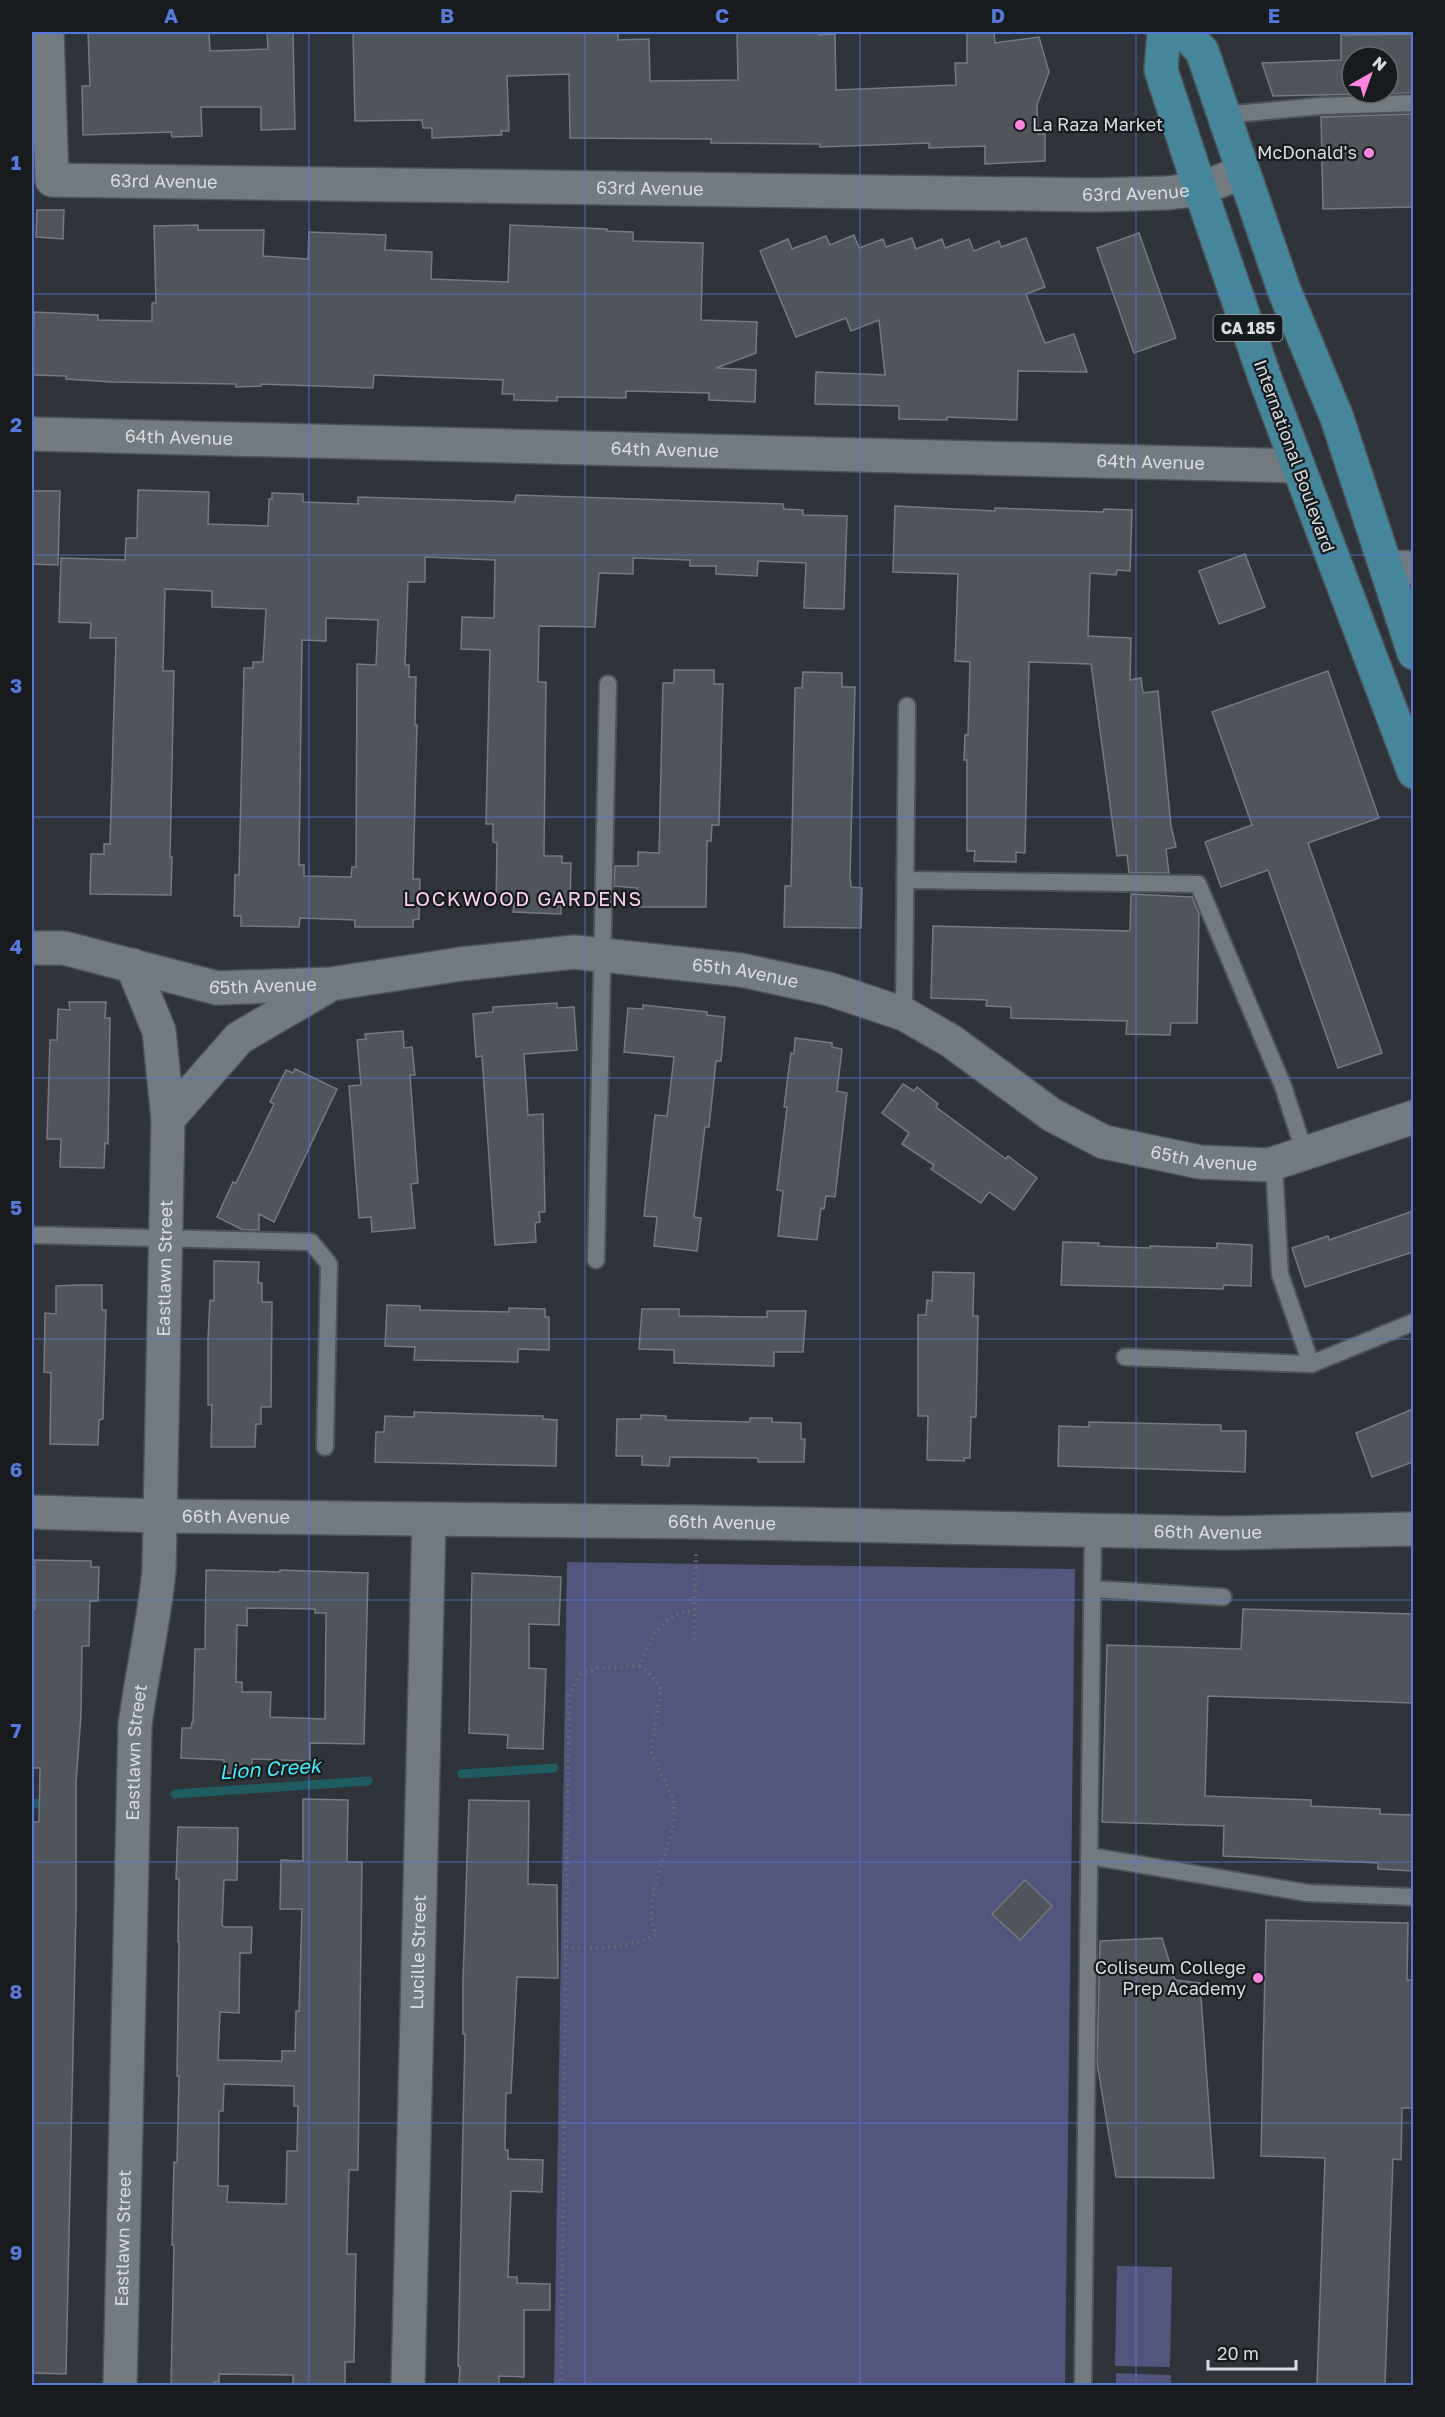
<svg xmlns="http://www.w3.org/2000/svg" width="1445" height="2417" viewBox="0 0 1445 2417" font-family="'Golos Text',sans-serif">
	<rect width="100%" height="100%" fill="#2e3439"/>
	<g fill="#53557d">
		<path d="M567,1562L1075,1569L1065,2385L554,2386Z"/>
		<path d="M1117,2266L1172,2267L1170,2367L1115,2366Z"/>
		<path d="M1116,2373L1171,2375V2385H1116Z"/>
	</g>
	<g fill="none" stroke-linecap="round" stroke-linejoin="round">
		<g stroke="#1f5b61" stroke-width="9">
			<path d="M462,1774L554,1768"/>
			<path d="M175,1794L368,1781"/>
			<path d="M32,1804L51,1802"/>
		</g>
	</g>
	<g fill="#50545b" stroke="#757981" stroke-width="1.5" fill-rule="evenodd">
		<path d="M88,32H209L210,51L268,49L267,32H293L295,129L261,130V107H201L202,136L172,137L171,132L83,135L82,86H90Z"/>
		<path d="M353,32H618V40L649,39L650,81L738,80L737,32H819V35L835,34L836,90L956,85L955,63H967V32H994L995,43L1039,37L1049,72L1037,105L1038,134H1045V161L985,164V146L929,148V143L820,147V144L711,143V139L570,138L569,74L507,76L509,131H501L502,135L432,138V128H423L422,120L355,121Z"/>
		<path d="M1413,34V93L1273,96L1262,63L1341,60V35ZM1352,57H1388V93H1352Z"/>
		<path d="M1413,114V207L1323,209L1321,117Z"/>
		<path d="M37,210H64L63,239L36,237Z"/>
		<path d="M198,225V230H264L263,256L308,259L309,232L386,235L385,250L432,252L431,279L508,282L510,225L607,229V231L633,232V241L703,243L701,320L757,322L756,353L716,368L756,370L755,402L709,400V393L626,391V398L568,397H557V401L514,400V394H502L503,380L374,375L373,388L261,384V386L236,387V384L112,382L66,379V376L32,375L34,312L98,315V320L152,321V303H156L154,226Z"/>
		<path d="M1139,233L1176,338L1134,353L1097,248Z"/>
		<path d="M854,235L859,248L883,239L886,247L912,238L916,249L942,239L945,248L969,239L974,251L999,241L1001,247L1026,238L1045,287L1026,294L1045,343L1074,334L1087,372L1018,371L1017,420L947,417V420L899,419V406L815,404L816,372L885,375L879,320L851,331L846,318L796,337L760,251L788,239L792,249L826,236L830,245Z"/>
		<path d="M138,490L209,492L208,524L268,526L269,499H272V493L303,494V502L358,504V497L515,502L516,495L783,504L784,509L803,510V515L847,516L844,609L804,608L806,563L758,561L757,576L716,574V566H690V560L633,558V574L599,573L595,627L539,626L538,682H546L544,856H562V863H571L570,907L561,906V914L513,912L514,904L496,903L497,843L493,842V824H486L490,650L461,649L462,617L494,618L495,560L425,557V582H408L405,665H409V677H416L415,725H417L413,879H420L419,919L413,920V927H355V920L300,918L299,927L241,926V916H234L235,875H239L244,668H253V662H263L266,609L212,607V591L165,589L163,671H174L170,857H172L171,895L90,894L91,854H104V844H110L116,638H90L91,623L59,622L61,558L125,560L126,538H137ZM326,618L378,620L376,665L357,664L356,867H352L351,877L304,876V865H299L302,640L326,641Z"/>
		<path d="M32,491H60L58,565L32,564Z"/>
		<path d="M895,506L995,511V508L1103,512L1104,509L1132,510L1130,571L1117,570L1116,575L1090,573L1088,636L1131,638L1130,680L1141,678L1143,693L1158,691L1171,826L1176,847L1166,849L1169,873H1129L1127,855L1117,856L1091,664L1029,662L1025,853L1016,852V862L974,861L975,851H967V760H964L965,735H968L970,662L955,661L958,574L893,572Z"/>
		<path d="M1245,554L1265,607L1219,624L1199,571Z"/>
		<path d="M674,670H714V684H723L719,825H712L711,841H707L706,907H637V888L614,886L615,866H638V852L659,853L663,683H674Z"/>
		<path d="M1328,671L1379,818L1308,843L1382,1053L1338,1068L1268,870L1221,887L1205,842L1252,825L1212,712Z"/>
		<path d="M803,672L842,673V687H855L850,876L851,887L862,888L861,928L784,927L785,886H791L795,688H802Z"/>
		<path d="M1131,894L1192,897L1199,914L1197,1023H1171L1170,1035L1126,1034L1127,1021L1011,1018V1007L986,1006L987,1000L931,998L933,926L1130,931Z"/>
		<path d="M69,1002H106L105,1018H110L108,1144L105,1143L104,1168L60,1167L61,1139H47L50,1040H57L58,1009L70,1010Z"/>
		<path d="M557,1003V1008L574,1007L577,1050L524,1054L528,1115L543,1114L545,1212H539L540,1222L535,1223L536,1242L495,1245L482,1056L476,1057L473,1014L493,1012V1007Z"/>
		<path d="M643,1005L707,1012V1015L725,1017L721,1061H716L709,1127H705L694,1217L701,1218L697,1251L654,1246L657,1217L644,1216L655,1115L667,1116L674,1057L624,1052L628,1008L643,1009Z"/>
		<path d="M403,1031L404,1048L412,1047L415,1075H410L418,1183L411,1184L415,1228L372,1232L371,1217L359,1218L349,1086L361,1085L357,1040L366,1039L365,1034Z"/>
		<path d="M795,1038L832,1043V1047L842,1049L837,1091L847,1093L835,1197L826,1196L824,1209L821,1208L817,1240L778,1236L783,1191L777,1190L787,1107H784L791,1053L794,1054Z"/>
		<path d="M295,1069L337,1089L274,1222L259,1214V1230H243L217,1217L233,1182L236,1183L274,1104L270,1102L286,1070L293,1073Z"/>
		<path d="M903,1084L914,1091L917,1087L938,1104L936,1107L1006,1159L1008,1156L1037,1178L1014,1210L989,1192L981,1203L931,1169L934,1165L902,1144L909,1133L882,1113Z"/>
		<path d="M1413,1211V1252L1305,1287L1292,1248L1328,1236L1329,1240Z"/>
		<path d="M1063,1242L1099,1243L1098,1246L1150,1248V1246L1217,1248V1243L1252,1245L1251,1286L1224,1285L1223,1289L1061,1285Z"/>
		<path d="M214,1261L259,1262L258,1283H262V1302H272L271,1407H261V1424H256L255,1447H211L212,1405H208V1339L210,1300L214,1301Z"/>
		<path d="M933,1272L974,1273L973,1316H978L976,1417H971L970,1458H964V1461L927,1460L928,1416H918V1315H926L927,1300L932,1301Z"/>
		<path d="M77,1285H102V1310H106L103,1419L99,1420L98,1445L50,1444L51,1373L44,1372L45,1313L56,1314V1286Z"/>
		<path d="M387,1305L420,1306V1310L509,1312V1308L545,1309V1317H549V1350L518,1349V1362L414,1360L415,1347L385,1346Z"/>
		<path d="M642,1309H679V1316L767,1317V1311H806L803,1352H774V1366L674,1363V1350L639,1349Z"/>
		<path d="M1413,1409V1462L1372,1477L1356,1433Z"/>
		<path d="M414,1412L543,1416V1419L557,1420L556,1466L375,1462L376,1432H384L385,1416L414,1417Z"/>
		<path d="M641,1415L666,1416V1420L750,1422V1418H772V1422L801,1423V1439H805L804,1462H758V1458L670,1457L669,1466L642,1465V1456H616L617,1419H641Z"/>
		<path d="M1089,1422L1221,1425V1431H1246L1245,1472L1058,1466L1059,1426L1089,1427Z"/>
		<path d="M35,1560L91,1561V1567H99L98,1601H90L89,1646H82L81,1715L76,1783V1912L66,2374L32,2373V1822H39L40,1768H32V1609H35Z"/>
		<path d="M206,1570L280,1572V1570L368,1573L364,1744L310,1743V1761L252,1759V1774L224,1773V1760L181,1758L182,1728H191L192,1722H193L195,1649H205ZM247,1608L315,1609V1613H326L325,1719L270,1717L271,1692H242V1682H236L237,1625L247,1626Z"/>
		<path d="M472,1573L561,1577L559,1625L529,1624V1668L546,1669L543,1749L507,1748L508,1735L469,1733Z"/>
		<path d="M1243,1609L1413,1614V1703L1208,1696L1205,1796L1311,1800V1806L1380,1809V1814L1413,1815V1871L1378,1869V1863L1223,1856L1224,1826L1102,1822L1107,1645L1241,1649Z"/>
		<path d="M303,1799L348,1800L347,1862H362L358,2170H349L347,2248V2254H356L354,2362H345V2385H293V2375L219,2374V2382H214V2385H171L174,2245H172L174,2162H177L179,2076H177L179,1942H178L179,1879H176L178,1827L238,1828L237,1880H224L222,1925L225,1927H252L251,1953H240L239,2013L220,2012L218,2060L282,2061V2051H295L296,2011H299L302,1909H280L281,1860L303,1861ZM224,2084L294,2086V2106H298L297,2151H287L286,2204L227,2202L228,2186H218L219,2111H223Z"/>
		<path d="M469,1800L529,1801L528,1884L557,1885L558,1978L517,1977L511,2093H506L505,2150H508V2159L543,2160L542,2192L511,2191L508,2277H517V2283L550,2284V2310H524V2377L499,2376V2385H459L460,2366H458L465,2034H463V1981Z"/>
		<path d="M1025,1880L1052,1906L1020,1940L992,1914Z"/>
		<path d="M1266,1920L1408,1923L1407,1980H1413V2108H1402L1401,2160L1393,2159L1385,2385H1317L1325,2158L1261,2156Z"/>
		<path d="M1162,1938L1175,1980L1200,1983L1214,2178L1116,2177L1097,2063L1100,1941Z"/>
	</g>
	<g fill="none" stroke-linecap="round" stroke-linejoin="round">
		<g stroke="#4c5256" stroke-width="20">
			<g id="service">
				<path d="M1224,115L1321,106L1414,103"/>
				<path d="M905,880L1198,884L1283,1086L1305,1154"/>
				<path d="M904,1014L907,706"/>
				<path d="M1274,1164L1280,1274L1311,1364"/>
				<path d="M32,1235L311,1242L329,1264L325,1447"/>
				<path d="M596,1260L608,684"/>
				<path d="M1125,1357L1311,1364L1414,1322"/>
				<path d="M1093,1589L1223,1597"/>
				<path d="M1089,1856L1308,1893L1414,1897"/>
				<path d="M1083,2386L1093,1530"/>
			</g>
		</g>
		<g stroke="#4c5256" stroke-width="36">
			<g id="minor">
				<path id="s1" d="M47,32L52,180L1095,195L1167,193L1200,189L1243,172"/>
				<path id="s2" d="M32,434L1298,466"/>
				<path d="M1386,567L1414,568"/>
				<path id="s3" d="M32,948H64L217,988L331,984L461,964L574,952L741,970L829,989L904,1014L951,1041L1052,1115L1104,1142L1200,1162L1269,1165L1414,1117"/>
				<path d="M168,1119L239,1038L328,986"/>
				<path id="s4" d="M120,2386L135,1725C142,1673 154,1622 159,1570L168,1119L159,1031L132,965"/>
				<path id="s5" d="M408,2386L429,1519"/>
			</g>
		</g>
		<g stroke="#4c5256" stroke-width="36">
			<g id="tertiary">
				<path id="s6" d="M32,1512L159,1516L696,1522L1227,1533L1414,1529"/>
			</g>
		</g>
		<g stroke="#4c5256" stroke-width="36">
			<g id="primary">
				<path d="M1164,32L1161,70L1200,189L1266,381L1414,772"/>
				<path d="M1184,32L1202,51L1284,290L1337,418L1414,653"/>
			</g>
		</g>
		<g stroke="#676c71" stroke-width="4" stroke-dasharray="1.5 4.5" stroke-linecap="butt">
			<path d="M694,1640L696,1554"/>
			<path d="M566,1947C602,1948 622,1950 656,1935L651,1917L654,1889L673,1828L674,1815V1801L651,1752L661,1689L651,1675L640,1666C653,1635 658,1616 695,1610"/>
			<path d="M561,2386L569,1695L581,1674L598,1668L640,1666"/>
		</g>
		<use href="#service" stroke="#737b80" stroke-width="16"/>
		<use href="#minor" stroke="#737b80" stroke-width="33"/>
		<use href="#tertiary" stroke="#737b80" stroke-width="33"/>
		<use href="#primary" stroke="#45869a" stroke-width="33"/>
	</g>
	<path fill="none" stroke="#5579da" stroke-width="1.5" stroke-opacity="0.55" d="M309,32V2386M585,32V2386M860,32V2386M1136,32V2386M32,294H1414M32,555H1414M32,817H1414M32,1078H1414M32,1339H1414M32,1600H1414M32,1862H1414M32,2123H1414"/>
	<g fill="#ff85df" stroke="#181b1e" stroke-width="2">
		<circle cx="1020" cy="125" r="6"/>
		<circle cx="1369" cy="153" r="6"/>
		<circle cx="1258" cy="1978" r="6"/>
	</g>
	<g text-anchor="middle" stroke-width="4.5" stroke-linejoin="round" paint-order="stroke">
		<rect fill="#181b1e" stroke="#9ea2a6" stroke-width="1.5" x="1213.5" y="315" width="69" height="26" rx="4.5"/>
		<g font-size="16" font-weight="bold" fill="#d8dce0">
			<text x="1248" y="334">CA 185</text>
		</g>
		<g font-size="18" fill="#d8dce0" stroke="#181b1e" text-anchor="end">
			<text x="1032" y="131" text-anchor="start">La Raza Market</text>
			<text x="1357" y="159">McDonald's</text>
			<text x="1246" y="1974">Coliseum College<tspan x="1246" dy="21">Prep Academy</tspan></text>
		</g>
		<g font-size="18" fill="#d8dce0" stroke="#181b1e">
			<text dy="6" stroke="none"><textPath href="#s1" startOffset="260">63rd Avenue</textPath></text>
			<text dy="6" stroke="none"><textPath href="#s1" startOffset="746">63rd Avenue</textPath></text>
			<text dy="6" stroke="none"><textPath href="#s1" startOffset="1232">63rd Avenue</textPath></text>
			<text dy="6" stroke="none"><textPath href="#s2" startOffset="147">64th Avenue</textPath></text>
			<text dy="6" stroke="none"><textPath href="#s2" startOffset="633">64th Avenue</textPath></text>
			<text transform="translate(1294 456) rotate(70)" y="6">International Boulevard</text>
			<text dy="6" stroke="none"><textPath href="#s2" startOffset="1119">64th Avenue</textPath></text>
			<text dy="6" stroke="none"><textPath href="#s3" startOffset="722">65th Avenue</textPath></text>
			<text dy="6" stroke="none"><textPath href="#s3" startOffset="236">65th Avenue</textPath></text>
			<text dy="6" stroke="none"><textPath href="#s3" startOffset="1226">65th Avenue</textPath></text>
			<text dy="6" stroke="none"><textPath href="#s4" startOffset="1120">Eastlawn Street</textPath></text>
			<text dy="6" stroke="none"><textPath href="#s6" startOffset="204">66th Avenue</textPath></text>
			<text dy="6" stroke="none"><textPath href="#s6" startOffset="690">66th Avenue</textPath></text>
			<text dy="6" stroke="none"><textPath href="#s6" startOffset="1176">66th Avenue</textPath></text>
			<text dy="6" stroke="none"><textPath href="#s4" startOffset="634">Eastlawn Street</textPath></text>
			<text dy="6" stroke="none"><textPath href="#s5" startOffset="434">Lucille Street</textPath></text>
			<text dy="6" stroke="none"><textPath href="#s4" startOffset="148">Eastlawn Street</textPath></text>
		</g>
		<g font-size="20" letter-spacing="1.5" fill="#fcd2ef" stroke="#181b1e">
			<text x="523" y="906">LOCKWOOD GARDENS</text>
		</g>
		<g font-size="20" font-style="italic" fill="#46ecfb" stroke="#181b1e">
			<text transform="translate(270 1769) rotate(-4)" y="7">Lion Creek</text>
		</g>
	</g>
	<rect width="1445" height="2417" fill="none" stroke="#181b1e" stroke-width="66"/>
	<g transform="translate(1370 75) rotate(40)"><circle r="28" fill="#181b1e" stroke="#65686c" stroke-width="1.5"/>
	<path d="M0-4.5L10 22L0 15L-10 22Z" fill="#ff85df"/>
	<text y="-9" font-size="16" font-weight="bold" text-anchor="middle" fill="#d8dce0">N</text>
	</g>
	<path d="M1208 2360v9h88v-9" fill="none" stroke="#d8dce0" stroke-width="3"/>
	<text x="1217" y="2360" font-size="18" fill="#d8dce0" stroke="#181b1e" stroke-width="4.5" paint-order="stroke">20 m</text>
	<rect x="33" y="33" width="1379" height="2351" fill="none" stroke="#5579da" stroke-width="2"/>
	<g font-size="20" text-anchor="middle" font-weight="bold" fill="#5579da">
		<text x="171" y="23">A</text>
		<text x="447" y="23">B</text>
		<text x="722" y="23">C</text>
		<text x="998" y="23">D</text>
		<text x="1274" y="23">E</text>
		<text x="16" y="170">1</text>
		<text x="16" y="432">2</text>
		<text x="16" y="693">3</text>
		<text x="16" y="954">4</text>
		<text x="16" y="1215">5</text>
		<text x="16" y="1477">6</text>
		<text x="16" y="1738">7</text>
		<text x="16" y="1999">8</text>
		<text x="16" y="2260">9</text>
	</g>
</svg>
